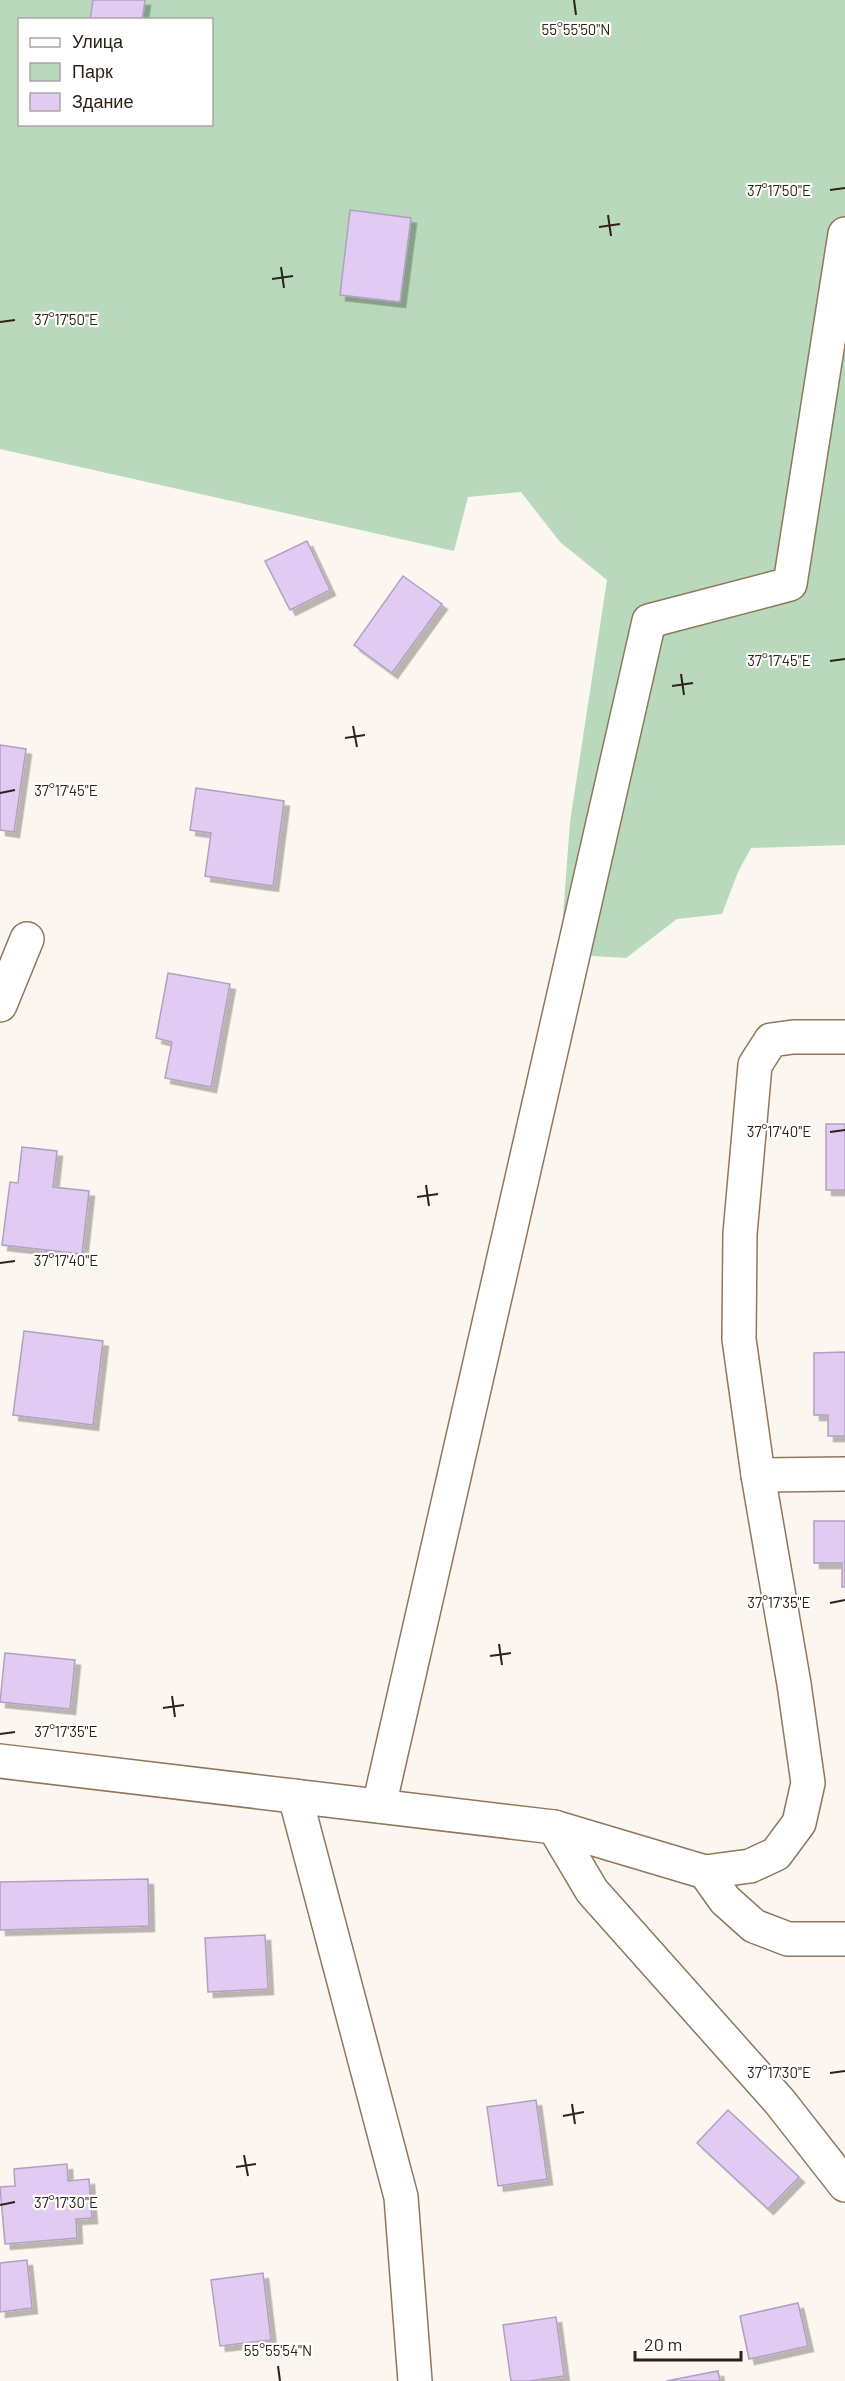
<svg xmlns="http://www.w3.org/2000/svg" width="845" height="2381" viewBox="0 0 845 2381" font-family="Barlow,sans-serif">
	<defs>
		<filter id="shadow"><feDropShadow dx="5.5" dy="5.5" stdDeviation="0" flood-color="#0004"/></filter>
	</defs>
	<rect width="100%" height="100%" fill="#fcf6f0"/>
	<path fill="#b8d9bb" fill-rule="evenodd" d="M0,0H845V845L751,848L738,872L722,914L677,919L626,958L577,955L563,916L570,822L607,580L560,542L521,492L468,497L454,551L0,449ZM20,20H212V124H20Z"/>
	<g fill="#e1cbf2" stroke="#b2a0c0" stroke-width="1.5" filter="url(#shadow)">
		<path d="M93,0H145L142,20H90Z"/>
		<path d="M350,210L411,218L400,302L340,295Z"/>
		<path d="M307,541L330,590L290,610L265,561Z"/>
		<path d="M403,576L442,604L392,673L354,645Z"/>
		<path d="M0,745L26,749L14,832L0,830Z"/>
		<path d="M196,788L284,801L273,886L205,876L211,833L190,830Z"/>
		<path d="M168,973L230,984L211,1087L165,1078L172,1042L156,1038Z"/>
		<rect x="826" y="1124" width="19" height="66"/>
		<path d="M22,1147L57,1151L53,1187L89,1191L82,1254L2,1245L10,1182L18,1183Z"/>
		<path d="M24,1331L103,1341L93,1425L13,1415Z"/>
		<path d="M845,1352V1436H828V1415H814V1353Z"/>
		<path d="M814,1521H845V1587H842V1563H814Z"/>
		<path d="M5,1653L75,1660L70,1709L0,1702Z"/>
		<path d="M148,1879L149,1926L0,1930V1882Z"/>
		<path d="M265,1935L268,1989L208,1992L205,1938Z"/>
		<path d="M536,2100L547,2179L498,2186L487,2107Z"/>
		<path d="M728,2110L799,2177L768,2209L697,2143Z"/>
		<path d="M67,2164L68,2181L89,2179L92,2218L76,2219L77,2238L5,2244L0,2187L15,2186L14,2169Z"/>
		<path d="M27,2260L32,2308L0,2312V2263Z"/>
		<path d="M263,2273L271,2340L220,2346L211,2280Z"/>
		<path d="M798,2303L808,2346L749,2359L740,2316Z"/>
		<path d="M556,2317L564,2376L530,2381H511L503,2325Z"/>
		<path d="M718,2371L720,2381H666Z"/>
	</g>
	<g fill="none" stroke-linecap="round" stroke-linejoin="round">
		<g stroke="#8f775c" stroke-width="36">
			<g id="minor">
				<path d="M0,1005L27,939"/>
				<path d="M758,1475L845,1474"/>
				<path d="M0,1761L554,1827L592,1891L780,2102L845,2185"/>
				<path d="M295,1796L401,2197L415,2381"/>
				<path d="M379,1806L649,621L790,584L845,234"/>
				<path d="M554,1827L705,1872L725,1900L754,1926L788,1939H845"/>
				<path d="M705,1872L750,1866L776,1854L799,1823L808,1783L794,1684L758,1475L739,1339L740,1234L755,1065L771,1040L793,1037H845"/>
			</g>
		</g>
		<use href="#minor" stroke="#fff" stroke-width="33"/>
	</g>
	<path fill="none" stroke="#2d2218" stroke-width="2" d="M574,0L576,15M830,190L845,188M608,215L611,236M599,227L620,224M281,267L284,288M272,279L293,276M0,322L15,320M830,661L845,659M681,674L684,695M672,686L693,683M353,726L357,747M345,738L365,735M0,793L15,790M830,1132L845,1130M426,1185L429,1206M417,1197L438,1194M0,1263L15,1261M830,1603L845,1600M499,1644L502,1665M490,1656L511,1653M172,1696L175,1717M163,1708L184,1705M0,1734L15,1732M830,2073L845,2071M572,2104L575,2124M563,2116L584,2112M244,2155L248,2176M236,2167L256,2164M0,2205L15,2202M278,2366L280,2381"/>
	<g font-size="15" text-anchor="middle" fill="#2d2218" stroke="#fff" stroke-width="4.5" stroke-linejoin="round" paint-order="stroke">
		<text x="576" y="35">55°55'50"N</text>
		<text x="779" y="196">37°17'50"E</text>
		<text x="66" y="325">37°17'50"E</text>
		<text x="779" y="666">37°17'45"E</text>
		<text x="66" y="796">37°17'45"E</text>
		<text x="779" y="1137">37°17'40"E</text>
		<text x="66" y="1266">37°17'40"E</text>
		<text x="779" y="1608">37°17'35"E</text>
		<text x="66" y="1737">37°17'35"E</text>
		<text x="779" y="2078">37°17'30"E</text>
		<text x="66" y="2208">37°17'30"E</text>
		<text x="278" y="2356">55°55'54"N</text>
	</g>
	<rect x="18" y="18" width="195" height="108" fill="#ffffff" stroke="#aba7a3" stroke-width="1.5"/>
	<rect x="30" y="38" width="30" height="9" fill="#ffffff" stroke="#aba7a3" stroke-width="1.5"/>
	<text x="72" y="48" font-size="18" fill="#2d2218">Улица</text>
	<rect x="30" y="63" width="30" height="18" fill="#b8d9bb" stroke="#aba7a3" stroke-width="1.5"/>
	<text x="72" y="78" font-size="18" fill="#2d2218">Парк</text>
	<rect x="30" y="93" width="30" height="18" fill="#e1cbf2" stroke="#aba7a3" stroke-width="1.5"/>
	<text x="72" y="108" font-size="18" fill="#2d2218">Здание</text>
	<path d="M635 2351v9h106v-9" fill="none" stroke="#2d2218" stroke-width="3"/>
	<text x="644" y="2351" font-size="18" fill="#2d2218" stroke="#ffffff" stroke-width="4.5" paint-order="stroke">20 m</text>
</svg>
